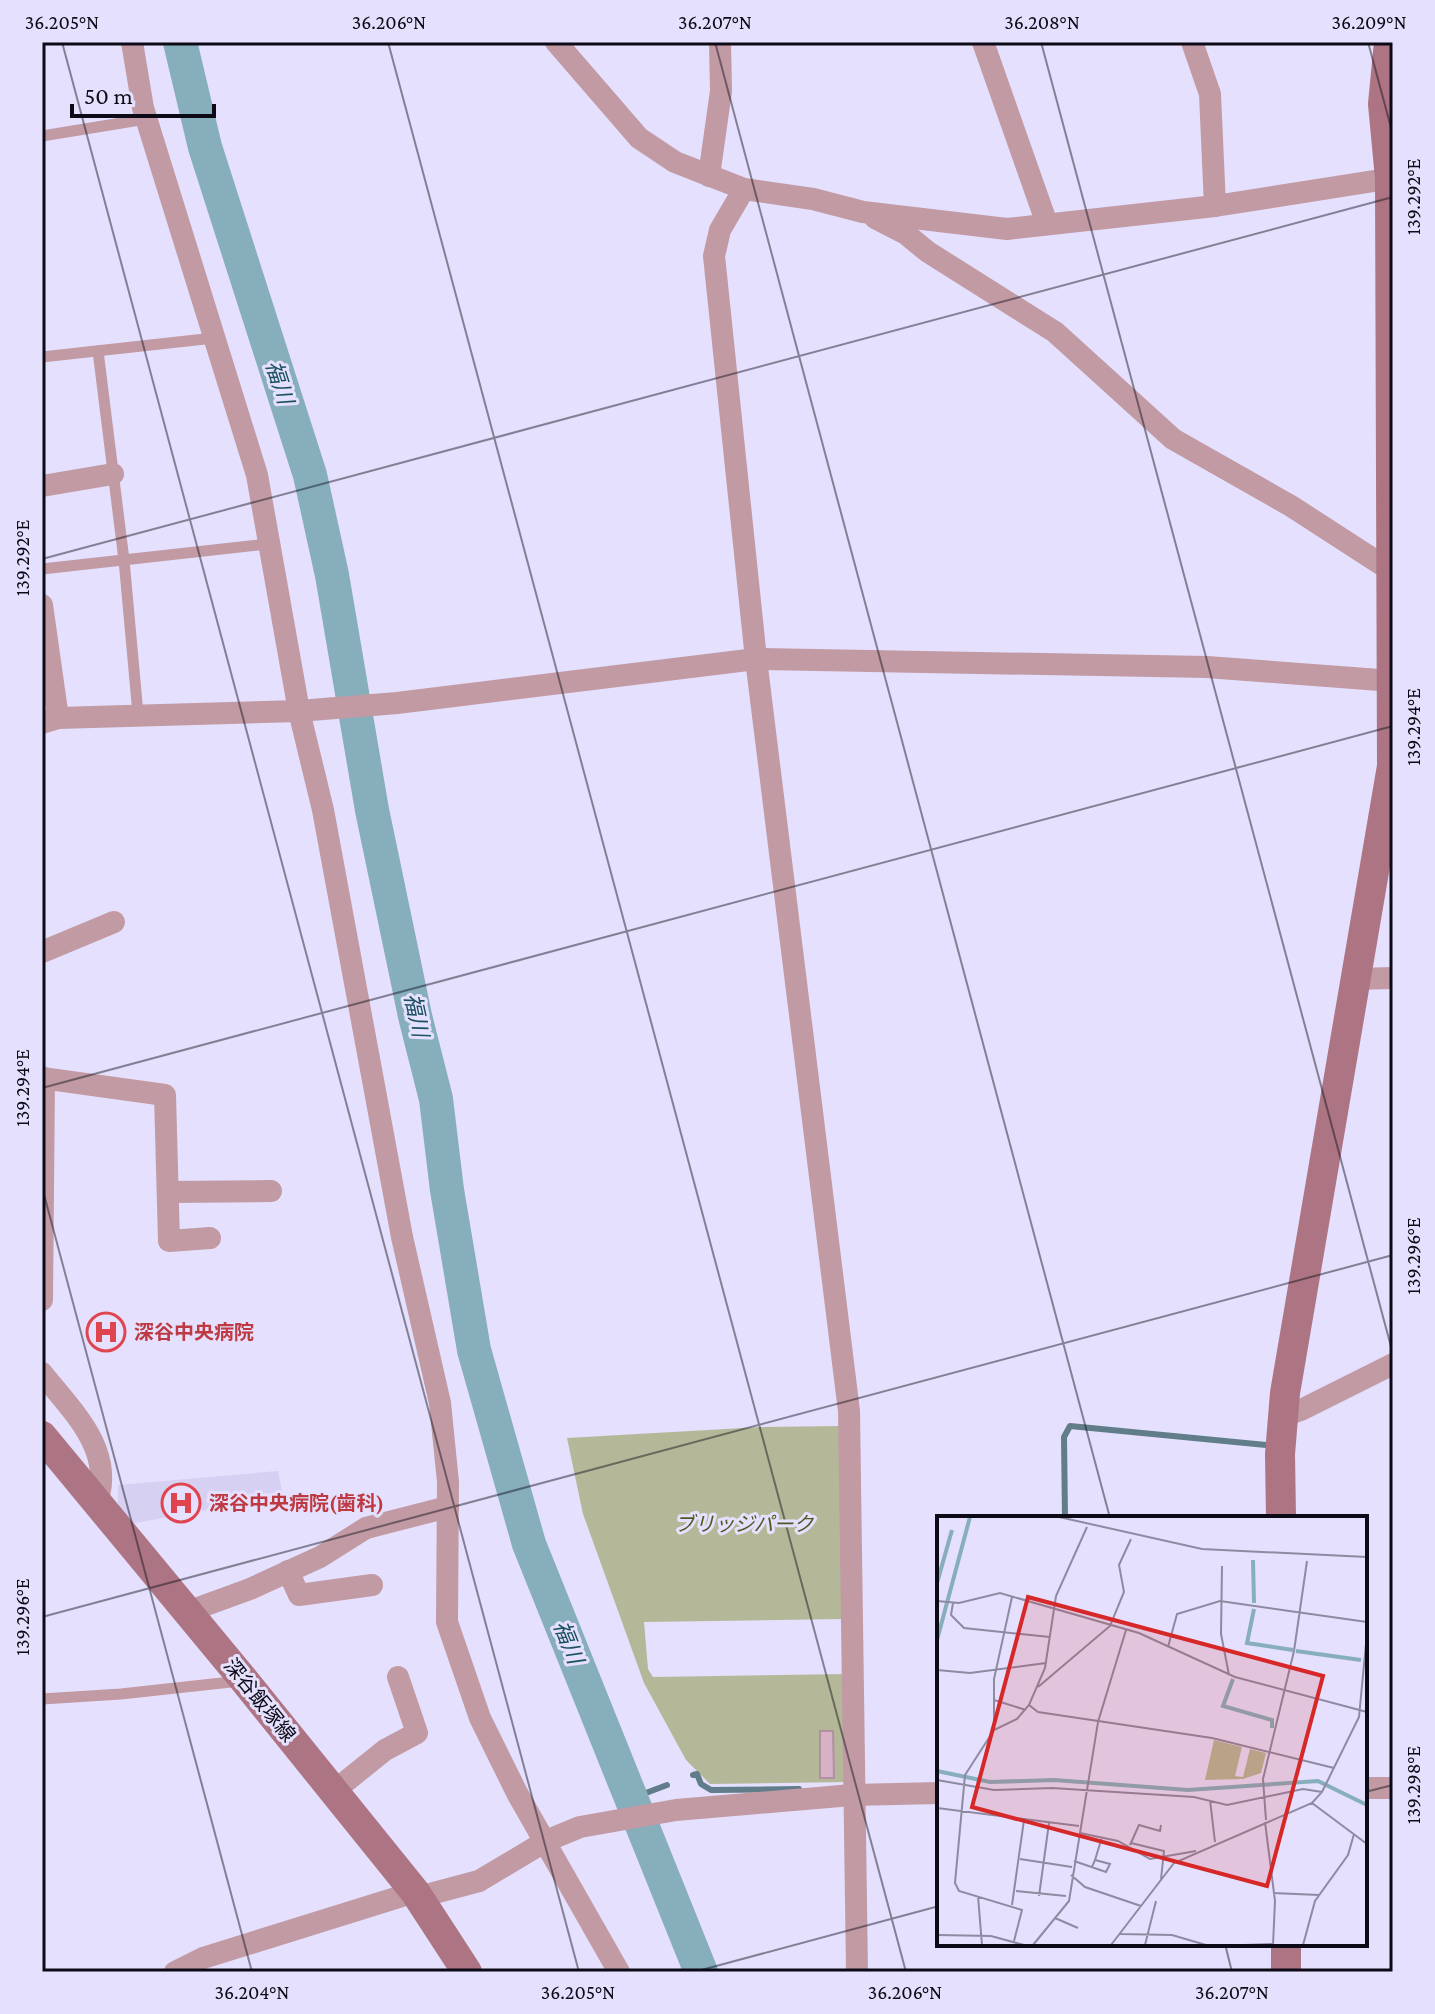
<svg xmlns="http://www.w3.org/2000/svg" width="1435" height="2014" viewBox="0 0 1435 2014" font-family="'Crimson Pro','Noto Sans JP',serif">
	<rect width="100%" height="100%" fill="#e5e0fd"/>
	<path fill="#d6d0f2" d="M278,1471L283,1496L130,1524L118,1510V1485Z"/>
	<path fill="#b4b898" d="M841,1426L844,1619L644,1622L648,1669L653,1677L845,1674L847,1782L710,1784L686,1760L644,1683L583,1514L567,1438L761,1427Z"/>
	<g fill="none" stroke-linecap="round" stroke-linejoin="round">
		<g stroke="#617d8a" stroke-width="6">
			<path d="M1065,1518L1064,1437L1070,1426L1266,1445"/>
			<path d="M693,1775L697,1774L701,1784L711,1790L799,1789"/>
			<path d="M630,1799L667,1785"/>
		</g>
		<path stroke="#86aebb" stroke-width="34" d="M180,42L205,147L310,475L332,575L372,810L415,1016L436,1099L447,1190L474,1350L529,1544L701,1972"/>
	</g>
	<path fill="#d7b2c6" stroke="#b290a2" stroke-width="2" d="M820,1731H833L834,1778H820Z"/>
	<g fill="none" stroke-linecap="round" stroke-linejoin="round">
		<g stroke="#c19aa4" stroke-width="11">
			<path d="M42,136L146,119"/>
			<path d="M98,351L124,560L138,714"/>
			<path d="M42,357L214,338"/>
			<path d="M42,569L268,544"/>
			<path d="M42,1699L121,1694L240,1681"/>
		</g>
		<g stroke="#c19aa4" stroke-width="22">
			<path d="M132,42L143,108L257,475L299,711L323,810L402,1237L440,1403L448,1482L447,1622L480,1718L517,1793L619,1972"/>
			<path d="M556,42L639,138L675,162L744,189L813,199L863,212L1007,229L1215,206L1393,178"/>
			<path d="M983,42L1047,224"/>
			<path d="M1192,42L1210,94L1215,206"/>
			<path d="M709,176L721,91L720,42"/>
			<path d="M744,189L720,230L714,256L756,659L849,1411L857,1972"/>
			<path d="M875,218L906,234L928,252L1055,332L1173,439L1291,506L1393,572"/>
			<path d="M42,486L113,474"/>
			<path d="M42,605L58,718"/>
			<path d="M42,723L58,718L299,711L397,703L756,659L1207,667L1393,681"/>
			<path d="M42,952L114,922"/>
			<path d="M1355,979L1393,978"/>
			<path d="M42,1078L165,1095L169,1241L210,1238"/>
			<path d="M168,1192L271,1191"/>
			<path d="M42,1300L44,1078"/>
			<path d="M42,1373C72,1411 115,1450 97,1502"/>
			<path d="M1283,1416L1303,1409L1393,1364"/>
			<path d="M288,1571L299,1595L372,1585"/>
			<path d="M187,1612L250,1589L320,1557L366,1528L448,1507"/>
			<path d="M1365,1788H1393"/>
			<path d="M334,1791L385,1750L417,1733L398,1677"/>
			<path d="M419,1897L479,1881L546,1841L580,1827L676,1810L852,1795L939,1793"/>
			<path d="M175,1972L203,1958L415,1892"/>
		</g>
		<g stroke="#ad7584" stroke-width="30">
			<path d="M42,1436L244,1680L415,1892L467,1972"/>
			<path d="M1281,1518L1280,1454L1285,1393L1392,766L1390,178L1383,104L1389,42"/>
			<path d="M1286,1944V1972"/>
		</g>
	</g>
	<path fill="none" stroke="#0c0a16" stroke-width="2" stroke-opacity="0.45" d="M62,42L579,1972M388,42L906,1972M715,42L1110,1518M1041,42L1393,1354M1368,42L1393,135M42,559L1393,197M42,1088L1393,726M42,1187L252,1972M42,1617L1393,1255M1365,1792L1393,1785M1225,1944L1232,1972M694,1972L939,1906"/>
	<defs>
		<g id="hospital-ring" transform="scale(2)"><circle r="9.5" fill="#e5e0fd" stroke="#e0444e" stroke-width="1.5"/><path d="M-5-5h3v3.5h4V-5h3V5h-3V1.5h-4V5h-3Z" fill="#e0444e"/></g>
	</defs>
	<g fill-rule="evenodd">
		<use href="#hospital-ring" x="106" y="1332"/>
		<use href="#hospital-ring" x="181" y="1503"/>
	</g>
	<g text-anchor="middle" stroke-width="6" stroke-linejoin="round" paint-order="stroke">
		<g font-size="20" font-weight="bold" fill="#be3a42" stroke="#e5e0fd" text-anchor="start">
			<text x="134" y="1339">深谷中央病院</text>
			<text x="209" y="1510">深谷中央病院(歯科)</text>
		</g>
		<g font-size="20" font-style="italic" fill="#525620" stroke="#e5e0fd">
			<text x="744" y="1531">ブリッジパーク</text>
		</g>
		<g font-size="20" fill="#0c0a16" stroke="#e5e0fd">
			<text transform="translate(260 1700) rotate(51)" y="7">深谷飯塚線</text>
		</g>
		<g font-size="22" font-style="italic" fill="#1b5261" stroke="#e5e0fd">
			<text transform="translate(280 382) rotate(72)" y="8">福川</text>
			<text transform="translate(417 1015) rotate(78)" y="8">福川</text>
			<text transform="translate(569 1642) rotate(68)" y="8">福川</text>
		</g>
	</g>
	<g transform="translate(937 1516)">
		<rect width="430" height="430" fill="#e5e0fd"/>
		<path d="M277,224L305,231L298,260L306,261L313,233L329,237L324,257L306,263L268,264Z" fill="#b4b898"/>
		<path fill="none" stroke="#86aebb" stroke-width="4" d="M316,44L317,87M0,67L15,14M317,93L310,127L356,134M0,124L33,1M359,135L424,144M296,163L286,190L335,204V212M0,255L53,266L117,264L251,274L381,265L430,289"/>
		<path fill="none" stroke="#8e8aa1" stroke-width="2" d="M122,1L265,33L430,41M285,50L284,118L292,159M0,85L22,87L63,77L202,117L298,161L430,196M16,87L14,99L27,112L113,121M231,131L240,98L283,85L430,106M0,154L33,157L109,147M101,171L173,110L187,76L182,49L194,23M57,184L89,194M92,189L101,196L275,222L397,252M57,214V163L75,81M0,264L57,274L115,272L257,281L290,289L366,273L385,276M273,284L278,326M375,287L430,328M0,292L142,310M329,304L326,263L357,135L370,45M328,306L338,385L336,429M143,317L181,325L213,343L259,335M194,327L227,335L224,363M193,329L202,309L223,315L224,309M83,343L135,351M158,344L165,321M137,345L169,356L173,348L158,344L155,351M134,359L148,371L204,390M79,375L129,380M336,377L382,379M41,380L45,429M102,380L112,307M75,389L87,304M118,402L141,412M183,418L235,419L269,429M1,419L54,420L87,429M77,425L85,394L22,375L18,367L28,259L57,214L80,203L92,189L108,152L119,80L150,11M96,429L132,385L161,206L189,114M174,429L237,347L375,287L385,276L422,201L430,117M208,429L219,385M307,429L336,428M366,429L378,385L411,339L417,318"/>
		<path fill="#d62828" fill-opacity="0.15" stroke="#d62828" stroke-width="4" d="M91,81L386,160L330,370L35,291Z"/>
		<rect width="430" height="430" fill="none" stroke="#0c0a16" stroke-width="4"/>
	</g>
	<rect width="1435" height="2014" fill="none" stroke="#e5e0fd" stroke-width="88"/>
	<path d="M72 104v12h142v-12" fill="none" stroke="#0c0a16" stroke-width="4"/>
	<text x="84" y="104" font-size="24" fill="#0c0a16" stroke="#e5e0fd" stroke-width="6" paint-order="stroke">50 m</text>
	<rect x="44" y="44" width="1347" height="1926" fill="none" stroke="#0c0a16" stroke-width="3"/>
	<g font-size="20" text-anchor="middle" fill="#0c0a16">
		<text x="62" y="29">36.205°N</text>
		<text x="389" y="29">36.206°N</text>
		<text x="715" y="29">36.207°N</text>
		<text x="1042" y="29">36.208°N</text>
		<text x="1369" y="29">36.209°N</text>
		<text transform="translate(1413 197) rotate(-90)" y="7">139.292°E</text>
		<text transform="translate(22 558) rotate(-90)" y="7">139.292°E</text>
		<text transform="translate(1413 727) rotate(-90)" y="7">139.294°E</text>
		<text transform="translate(22 1088) rotate(-90)" y="7">139.294°E</text>
		<text transform="translate(1413 1256) rotate(-90)" y="7">139.296°E</text>
		<text transform="translate(22 1617) rotate(-90)" y="7">139.296°E</text>
		<text transform="translate(1413 1785) rotate(-90)" y="7">139.298°E</text>
		<text x="252" y="1999">36.204°N</text>
		<text x="578" y="1999">36.205°N</text>
		<text x="905" y="1999">36.206°N</text>
		<text x="1232" y="1999">36.207°N</text>
	</g>
</svg>
